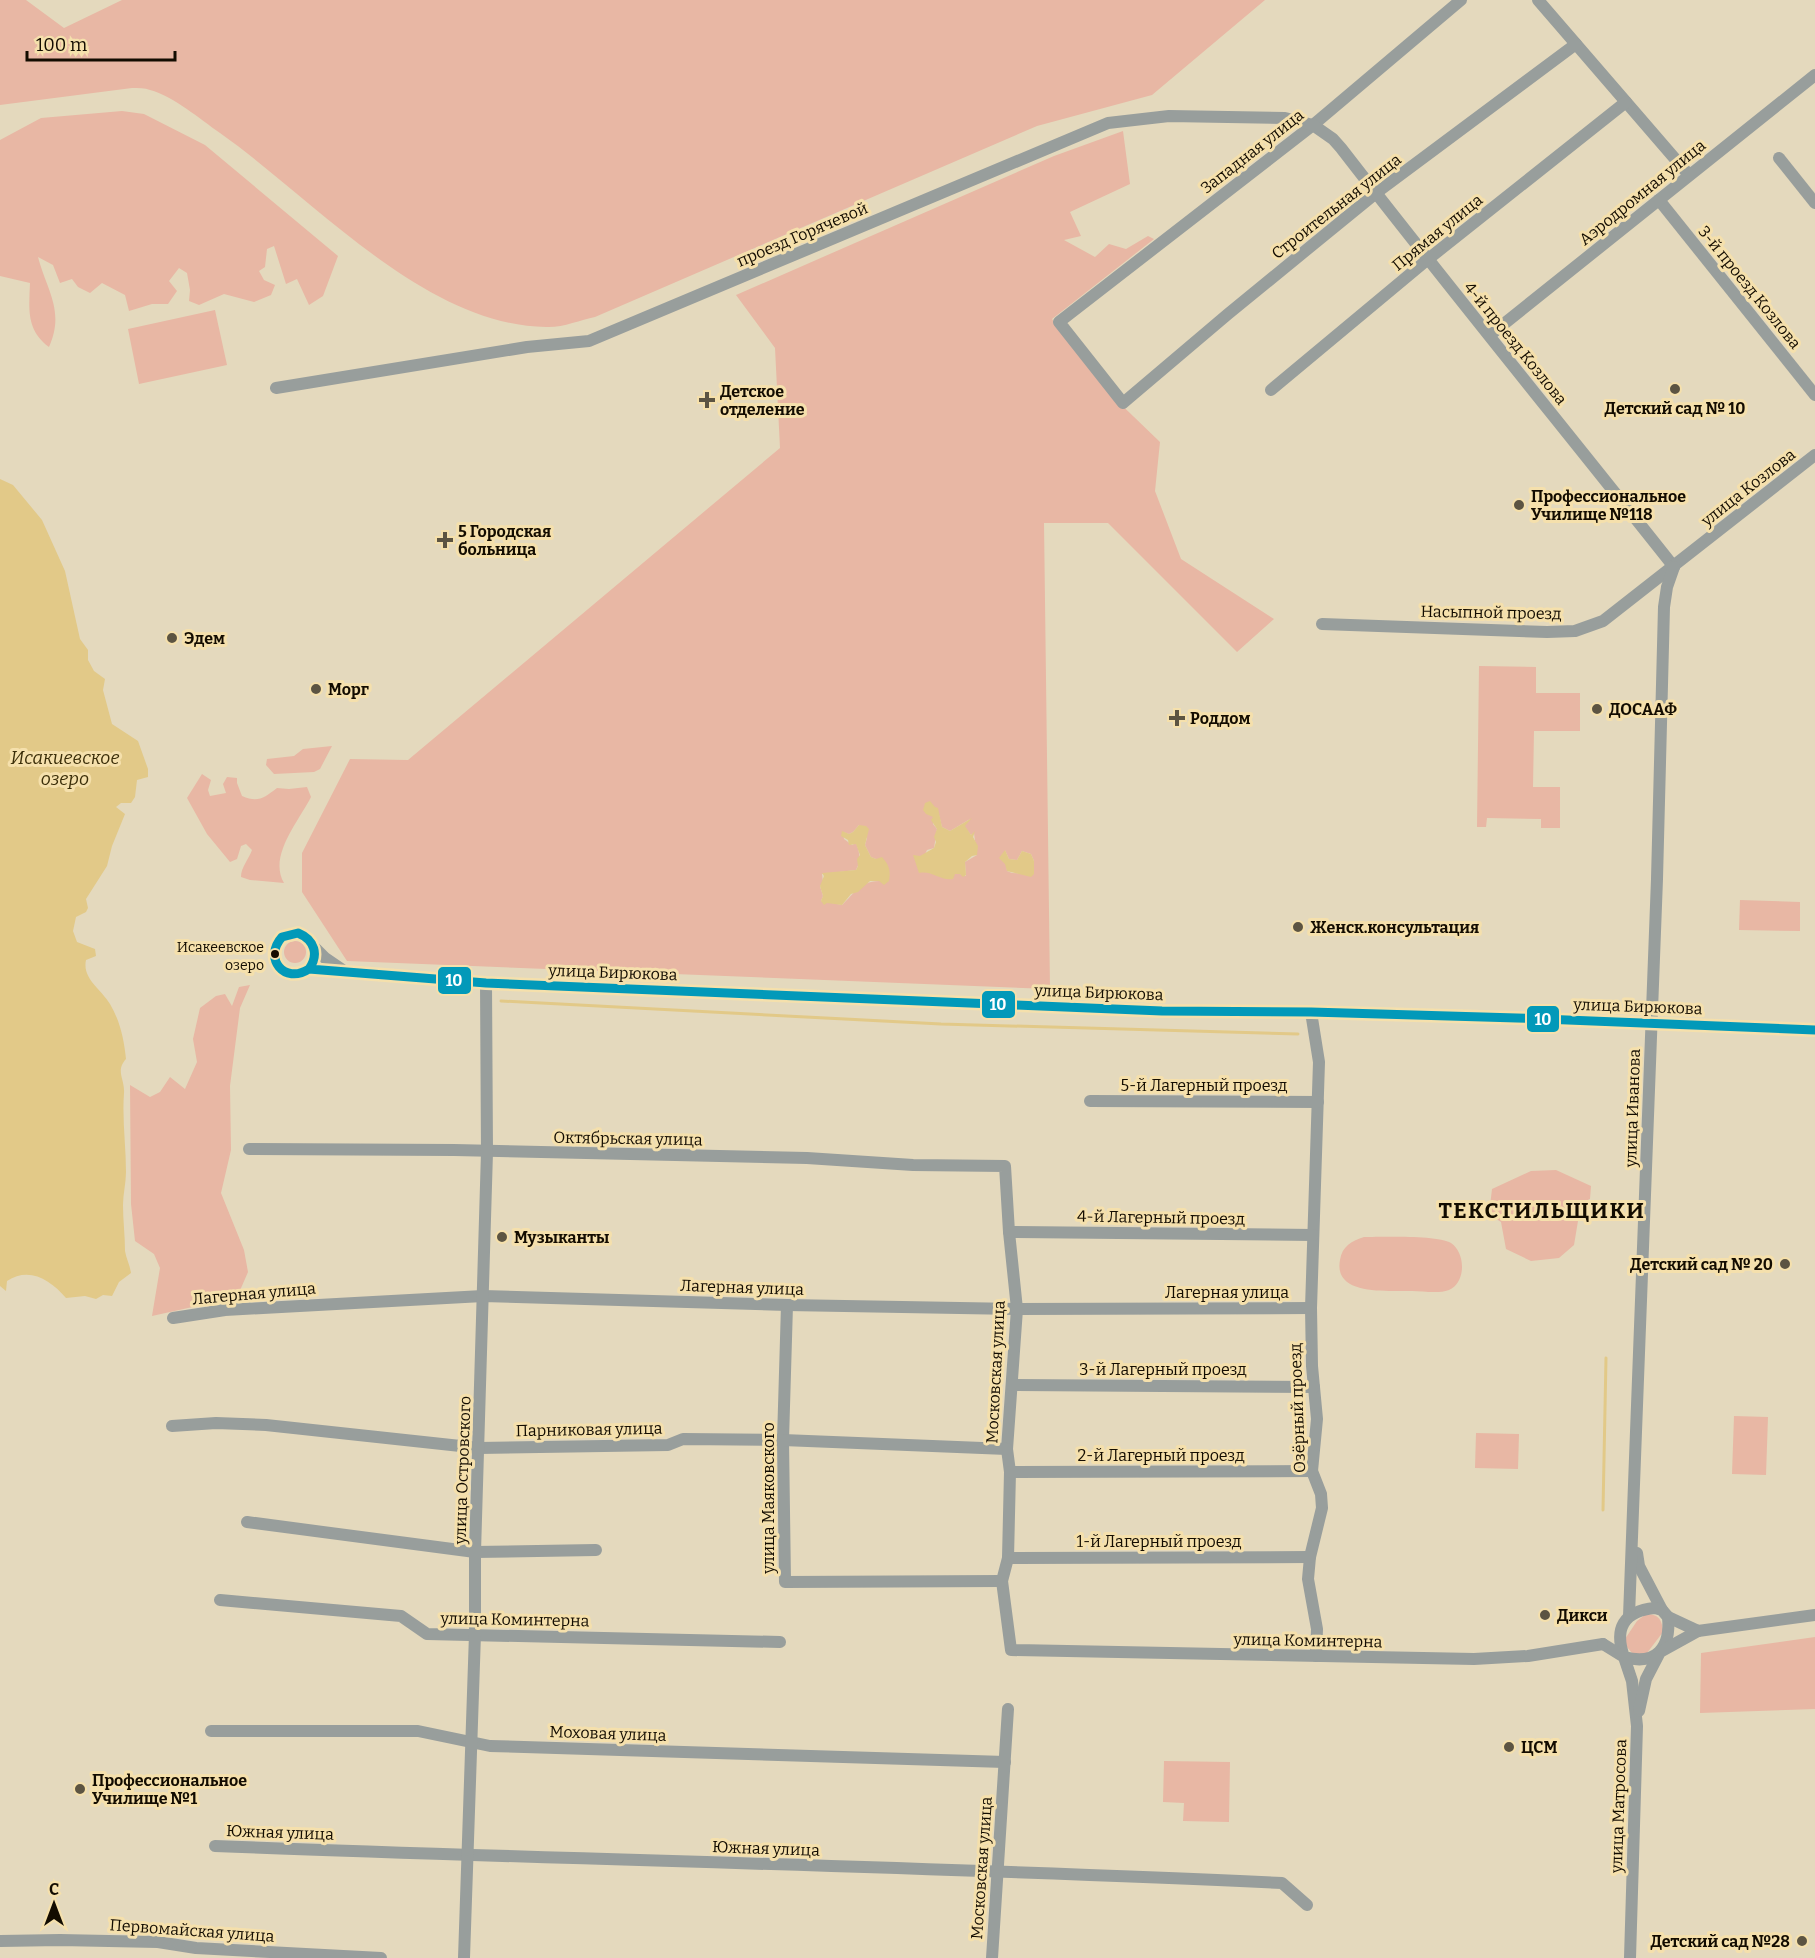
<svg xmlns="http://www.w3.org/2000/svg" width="1815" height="1958" viewBox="0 0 1815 1958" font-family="Bitter,serif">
	<rect width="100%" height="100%" fill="#e4d9bd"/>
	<g fill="#e8b7a4" fill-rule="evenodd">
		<path d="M0,0H26L64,28L122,0H1265L1152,95L1037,126L595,317C580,320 562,328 546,327C424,325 315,200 220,133C200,119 173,96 150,90C145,88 138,88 132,88L0,105Z"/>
		<path d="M122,111L144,114L205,145L338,256L323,296L309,305L297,279L286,284L274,246L267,249L265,267L259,271L264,280L275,285L271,295L254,302L224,294L199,305L189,301L190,290L187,273L179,268L169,281L177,291L168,304H152L129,311L125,295L102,283L90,293L78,287L72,279L60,283L53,265L38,257C47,291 65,311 49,347C26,330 29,309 30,283L0,276V140L41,118Z"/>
		<path d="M1123,131L1130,184L1070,212L1081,236L1064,240L1095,257L1109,244L1126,249L1148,236L1154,239L1052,319L1106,390L1160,442L1155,491L1181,559L1274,619L1237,652L1108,523H1044L1050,989L347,961L302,892V853L350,759L408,760L780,448L775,348L736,295L1054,156ZM939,815L942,827L950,831L970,819L964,826L971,835L974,833L977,855L965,862L966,876L960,874H933L918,869L927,850L934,848L937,829L933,824V817ZM859,825L867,838L865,845L871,857L876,859L879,881C859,882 855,893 842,905L821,901L823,896L820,886L823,882L822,874L856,870C861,861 860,853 856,843L852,845L844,839L843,832L849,834L853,832ZM1005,850L1009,859L1017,860L1022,851L1031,854L1034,861V874L1012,873L1007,871Z"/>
		<path d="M215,310L227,365L139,384L128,329Z"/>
		<path d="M1479,666L1536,667V693H1580V731H1534L1533,787H1560V828H1541V819L1487,818L1486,827H1477Z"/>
		<path d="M332,746L320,769L314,772L274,774L266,765L267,759L294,756L303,749Z"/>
		<path d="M202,774L211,780L208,790L210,796L226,793L223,784L227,777L237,778V783L242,796C258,803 264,798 277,788L289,789L307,787L311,797C299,821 268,856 284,883L250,880L241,877C241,867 249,859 252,850L246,844L241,846L237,859L230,862L207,834L187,798Z"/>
		<path d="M1740,900L1800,902V931L1739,930Z"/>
		<circle cx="295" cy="952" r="11"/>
		<path d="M250,985L240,1008L230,1086L231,1150L221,1193L244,1250L248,1272L238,1295L227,1302L206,1304L152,1316L160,1268L154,1254L135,1241L131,1204L130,1085L150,1097L160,1092L170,1077L185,1089L197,1062L193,1039L200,1008L216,996L225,994L232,1006L239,987Z"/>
		<path d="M1556,1170L1591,1186L1590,1199L1581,1203L1574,1245L1559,1258L1531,1261L1506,1249L1501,1222L1489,1214L1492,1189L1531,1171Z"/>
		<path d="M1364,1237C1382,1237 1438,1235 1451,1243C1466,1253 1466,1283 1449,1290C1438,1294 1423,1291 1412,1291C1390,1290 1333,1297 1340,1260C1342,1246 1352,1241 1364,1237Z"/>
		<path d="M1734,1416L1768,1417L1766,1475L1732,1474Z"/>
		<path d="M1476,1433L1519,1434L1518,1469L1475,1468Z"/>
		<path d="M1646,1614C1659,1614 1662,1620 1663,1632L1647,1653L1642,1655L1632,1653L1627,1647L1625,1639L1637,1621Z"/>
		<path d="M1815,1637V1709L1700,1713L1701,1653Z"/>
		<path d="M1164,1761L1230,1762L1229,1822L1183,1821L1184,1803L1163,1802Z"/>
	</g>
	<g fill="#e2c988">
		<path d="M0,479L13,485L42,520L65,571L80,639L88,650V660L94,671L105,679L103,690L112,724L138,741L148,769V777L137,780L135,797L131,803H121L116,807L125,814L112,846L107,866L86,899L88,908L86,912L76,917L73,931L77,942L95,949L96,956L86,960C82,979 101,989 110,1004C120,1021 124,1039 126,1059C115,1071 125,1079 124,1093C122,1119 126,1146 126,1172C126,1183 123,1194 123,1205C123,1220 125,1236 125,1251C126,1258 130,1265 131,1273L119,1282L112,1296L103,1295L96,1299L85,1296L66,1298C51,1280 29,1266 7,1281L6,1291L0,1286Z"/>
		<path d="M930,801L935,807L938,808L942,827L950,831L972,818L965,826L971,835L975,831L973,837L978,846L977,855L972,856L965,862L966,875L963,877L960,874H955L953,879C940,881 932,870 919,873L913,855L920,856L934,848L936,842L934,837L937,829L931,820L933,817L926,814L923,810L925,803Z"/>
		<path d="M859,825L866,826L869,829L865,845L871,857L876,859L882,857C889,865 891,870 889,881L884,885L879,881H870L858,892L851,894L842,905L827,903L824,905L821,901L823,896L820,886L824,876L822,873L856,870L858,866L857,859L860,855L856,844L849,845L848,840L841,836L842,831L849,834L853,832Z"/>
		<path d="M1005,850L1009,859L1017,860L1022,851L1031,854L1034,861V874L1031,877L1007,871L1005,864L999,858Z"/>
	</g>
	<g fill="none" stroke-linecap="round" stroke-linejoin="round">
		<g stroke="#e2c988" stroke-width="3">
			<path d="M501,1001L941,1024L1298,1034"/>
			<path d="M1603,1510L1606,1358"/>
		</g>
		<g stroke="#989e9c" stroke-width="12">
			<path d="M1461,0L1313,125L1059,322L1123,403L1228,314L1376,193L1576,44"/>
			<path d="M1538,0L1689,175"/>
			<path d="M1779,158L1815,203"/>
			<path d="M1659,200L1815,395"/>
			<path d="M1490,335L1815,75"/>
			<path d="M276,388L527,347L589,341L1108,123L1169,116L1285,118L1313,125L1333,139L1341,148C1450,289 1563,427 1674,567"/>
			<path d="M1271,390L1427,260L1626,102"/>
			<path d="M1322,624L1547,632L1575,631L1603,621L1815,455"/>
			<path d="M314,947L325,958L344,971"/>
			<path d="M309,969C319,955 315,940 298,933L282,937C263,958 284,985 309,969L486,983L1162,1011L1311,1012L1517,1018L1815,1030"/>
			<path d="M1311,1012L1319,1062L1311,1308L1312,1366L1317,1419L1312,1471L1321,1494L1322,1508L1310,1557L1308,1579L1317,1629L1316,1656"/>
			<path d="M1090,1101L1318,1102"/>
			<path d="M249,1149L454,1150L807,1158L913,1165L1005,1166L1009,1232L1017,1309L1007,1449L1010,1472L1008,1558L1002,1581L1011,1650L1474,1659L1528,1656L1603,1644"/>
			<path d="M1009,1232L1313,1235"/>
			<path d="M787,1305L783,1440L785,1582L1002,1581"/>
			<path d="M173,1318L225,1310L483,1296L787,1305L1017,1309L1311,1308"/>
			<path d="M1012,1385L1314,1387"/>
			<path d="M172,1426L216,1423L266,1425L479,1448L668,1445L683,1439L783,1440L1007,1449"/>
			<path d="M1010,1472L1312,1471"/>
			<path d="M247,1522L475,1552L596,1550"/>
			<path d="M1637,1553L1639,1566L1662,1610"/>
			<path d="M1008,1558L1310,1557"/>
			<path d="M220,1600L401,1616L427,1634L780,1642"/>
			<path d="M1655,1608L1662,1610L1668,1617C1671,1648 1656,1666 1624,1657C1614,1629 1623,1611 1655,1608Z"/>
			<path d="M1629,1616L1657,879L1664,607L1667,587L1674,567"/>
			<path d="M1668,1617L1698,1631L1815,1615"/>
			<path d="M1603,1644L1624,1657L1632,1681L1637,1726L1630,1958"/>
			<path d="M1639,1711L1646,1679L1660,1652L1698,1631"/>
			<path d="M211,1731H418L490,1746L1005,1762"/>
			<path d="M215,1846C571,1860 926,1866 1282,1883L1307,1905"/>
			<path d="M0,1941L60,1940L158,1942L196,1948L381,1958"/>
			<path d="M464,1958L475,1634V1552L487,1152L486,983"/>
			<path d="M992,1958L1008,1709"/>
		</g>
		<g stroke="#f5e0ac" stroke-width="14">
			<path id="bus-1" d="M309,969C319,955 315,940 298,933L282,937C263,958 284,985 309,969L486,983L1162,1011L1311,1012L1517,1018L1815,1030"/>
		</g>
		<use href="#bus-1" stroke="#0299b9" stroke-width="9"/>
	</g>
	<g fill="#5c5442" stroke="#f5e0ac" stroke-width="2">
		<circle cx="1675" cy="389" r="6"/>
		<path d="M704 391h6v6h6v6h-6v6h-6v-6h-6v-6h6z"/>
		<circle cx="1519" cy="505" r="6"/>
		<path d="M442 531h6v6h6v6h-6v6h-6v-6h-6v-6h6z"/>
		<circle cx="172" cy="638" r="6"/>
		<circle cx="316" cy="689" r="6"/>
		<circle cx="1597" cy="709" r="6"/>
		<path d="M1174 709h6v6h6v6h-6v6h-6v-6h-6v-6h6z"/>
		<circle cx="1298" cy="927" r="6"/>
		<circle cx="502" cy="1237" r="6"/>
		<circle cx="1785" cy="1264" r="6"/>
		<circle cx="1545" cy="1615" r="6"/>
		<circle cx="1509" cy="1747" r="6"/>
		<circle cx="80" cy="1789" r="6"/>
		<circle cx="1802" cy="1941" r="6"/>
	</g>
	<circle fill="#130c00" stroke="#f5e0ac" stroke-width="2" cx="275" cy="954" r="5"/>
	<g text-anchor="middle" stroke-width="6" stroke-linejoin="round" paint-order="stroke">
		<g font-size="14" fill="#130c00" stroke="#f5e0ac" text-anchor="end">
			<text x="264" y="952">Исакеевское<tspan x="264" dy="18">озеро</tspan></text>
		</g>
		<g font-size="16" fill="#130c00" stroke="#f5e0ac">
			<text transform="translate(1252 151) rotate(-38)" y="6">Западная улица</text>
			<text transform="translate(1642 192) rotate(-39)" y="6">Аэродромная улица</text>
			<text transform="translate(1336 206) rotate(-38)" y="6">Строительная улица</text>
			<text transform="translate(1437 232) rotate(-39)" y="6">Прямая улица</text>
			<text transform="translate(802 234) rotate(-23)" y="6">проезд Горячевой</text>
			<text transform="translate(1750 287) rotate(51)" y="6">3-й проезд Козлова</text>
			<text transform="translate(1516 343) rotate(51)" y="6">4-й проезд Козлова</text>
			<text transform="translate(1748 487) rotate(-38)" y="6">улица Козлова</text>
			<text transform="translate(1491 612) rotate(1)" y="6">Насыпной проезд</text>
			<text transform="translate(613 972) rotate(2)" y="6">улица Бирюкова</text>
			<text transform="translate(1099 992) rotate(2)" y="6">улица Бирюкова</text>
			<text transform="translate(1638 1006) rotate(2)" y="6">улица Бирюкова</text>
			<text x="1204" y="1091">5-й Лагерный проезд</text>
			<text transform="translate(1632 1108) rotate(-88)" y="6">улица Иванова</text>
			<text transform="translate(628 1138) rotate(1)" y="6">Октябрьская улица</text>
			<text transform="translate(1161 1217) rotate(1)" y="6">4-й Лагерный проезд</text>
			<text transform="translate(742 1287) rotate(2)" y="6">Лагерная улица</text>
			<text x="1227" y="1298">Лагерная улица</text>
			<text transform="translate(254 1293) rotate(-5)" y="6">Лагерная улица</text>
			<text x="1163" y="1375">3-й Лагерный проезд</text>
			<text transform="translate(995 1372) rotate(-87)" y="6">Московская улица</text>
			<text transform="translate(1297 1408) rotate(-92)" y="6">Озёрный проезд</text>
			<text transform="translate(589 1429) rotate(-1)" y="6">Парниковая улица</text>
			<text x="1161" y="1461">2-й Лагерный проезд</text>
			<text transform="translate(462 1470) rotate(-88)" y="6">улица Островского</text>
			<text transform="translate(768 1498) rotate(-90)" y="6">улица Маяковского</text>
			<text x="1159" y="1547">1-й Лагерный проезд</text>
			<text transform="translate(515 1619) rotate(1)" y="6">улица Коминтерна</text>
			<text transform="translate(1308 1640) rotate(1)" y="6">улица Коминтерна</text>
			<text transform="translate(608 1733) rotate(2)" y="6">Моховая улица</text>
			<text transform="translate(1618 1806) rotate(-88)" y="6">улица Матросова</text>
			<text transform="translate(280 1832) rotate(2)" y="6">Южная улица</text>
			<text transform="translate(766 1848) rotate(2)" y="6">Южная улица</text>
			<text transform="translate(981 1868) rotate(-86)" y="6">Московская улица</text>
			<text transform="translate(192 1930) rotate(4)" y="6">Первомайская улица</text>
		</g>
		<g font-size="16" font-weight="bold" fill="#130c00" stroke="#f5e0ac" text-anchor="start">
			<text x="720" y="397">Детское<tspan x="720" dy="18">отделение</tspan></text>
			<text x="1675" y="414" text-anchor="middle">Детский сад № 10</text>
			<text x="1531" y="502">Профессиональное<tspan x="1531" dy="18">Училище №118</tspan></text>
			<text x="458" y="537">5 Городская<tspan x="458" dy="18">больница</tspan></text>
			<text x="184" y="644">Эдем</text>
			<text x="328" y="695">Морг</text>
			<text x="1609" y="715">ДОСААФ</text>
			<text x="1190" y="724">Роддом</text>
			<text x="1310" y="933">Женск.консультация</text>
			<text x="514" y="1243">Музыканты</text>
			<text x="1773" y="1270" text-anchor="end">Детский сад № 20</text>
			<text x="1557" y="1621">Дикси</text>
			<text x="1521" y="1753">ЦСМ</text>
			<text x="92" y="1786">Профессиональное<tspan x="92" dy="18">Училище №1</tspan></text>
			<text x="1790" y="1947" text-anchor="end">Детский сад №28</text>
		</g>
		<g font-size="18" font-style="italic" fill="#3b2e09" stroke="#f5e0ac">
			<text x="65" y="764">Исакиевское<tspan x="65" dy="21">озеро</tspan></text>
		</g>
		<g font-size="22" font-weight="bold" letter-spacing="1.5" fill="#130c00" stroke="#f5e0ac">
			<text x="1542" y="1218">ТЕКСТИЛЬЩИКИ</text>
		</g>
	</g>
	<g stroke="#f5e0ac" stroke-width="2">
		<rect x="437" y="966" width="35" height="29" rx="6" fill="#0299b9"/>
		<rect x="981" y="990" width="35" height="29" rx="6" fill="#0299b9"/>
		<rect x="1526" y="1005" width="34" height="28" rx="6" fill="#0299b9"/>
	</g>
	<g font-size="16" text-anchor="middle" font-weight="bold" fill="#fff">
		<text x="454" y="986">10</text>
		<text x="998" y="1010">10</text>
		<text x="1543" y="1025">10</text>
	</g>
	<g transform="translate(54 1904)" stroke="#f5e0ac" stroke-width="4.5" paint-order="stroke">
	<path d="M0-4.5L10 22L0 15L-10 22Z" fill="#130c00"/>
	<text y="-9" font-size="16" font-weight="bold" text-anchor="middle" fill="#130c00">С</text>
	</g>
	<path d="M27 51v9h148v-9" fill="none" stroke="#130c00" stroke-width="3"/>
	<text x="36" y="51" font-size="18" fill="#130c00" stroke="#f5e0ac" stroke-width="4.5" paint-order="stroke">100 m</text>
</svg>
